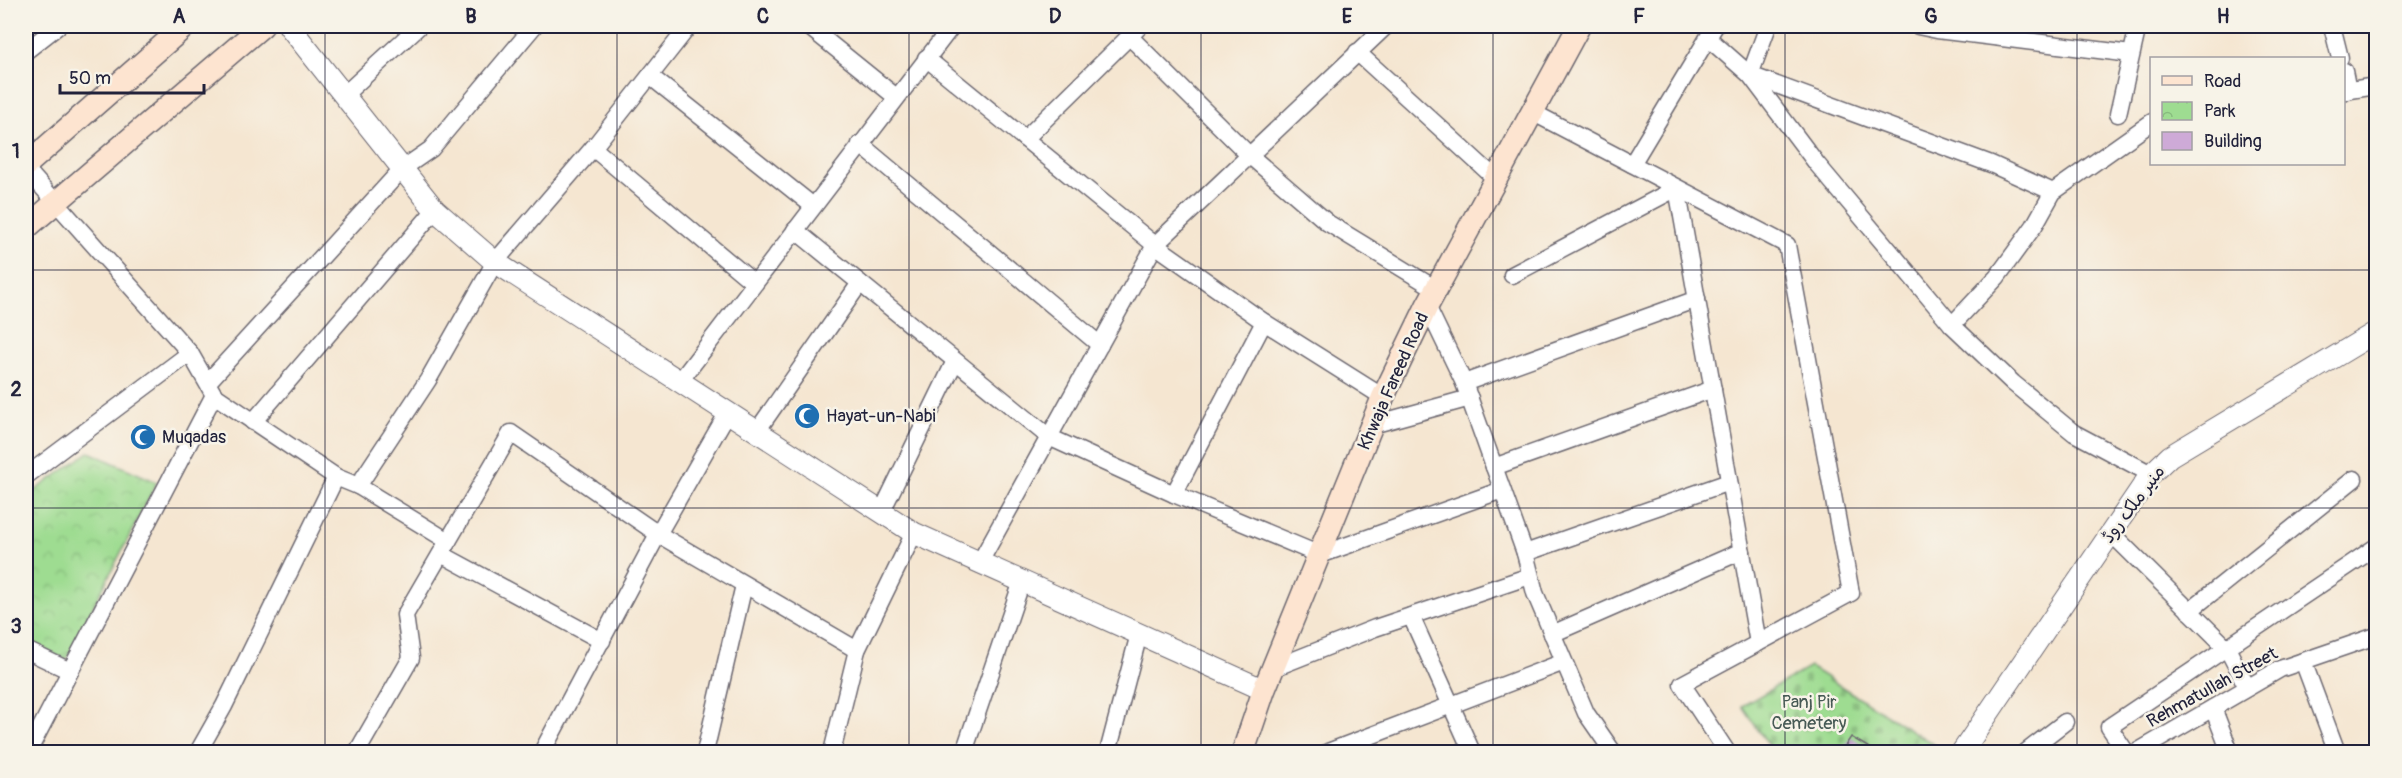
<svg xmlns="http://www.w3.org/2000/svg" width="2402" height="778" viewBox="0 0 2402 778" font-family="Pangolin,'Playpen Sans Arabic',sans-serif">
	<defs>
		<pattern id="cemetery-stones" width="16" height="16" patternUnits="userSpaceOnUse" patternTransform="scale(1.5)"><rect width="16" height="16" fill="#9edc91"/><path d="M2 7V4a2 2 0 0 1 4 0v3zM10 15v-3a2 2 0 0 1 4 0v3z" fill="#88bc7e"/></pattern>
		<pattern id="park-crowns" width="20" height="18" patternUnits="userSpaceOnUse" patternTransform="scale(1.5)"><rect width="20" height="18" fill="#9edc91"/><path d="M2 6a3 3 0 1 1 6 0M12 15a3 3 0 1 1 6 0" fill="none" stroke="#88bc7e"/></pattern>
		<pattern id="building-hatch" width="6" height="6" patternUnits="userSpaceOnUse" patternTransform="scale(1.5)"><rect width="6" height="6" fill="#ceaad7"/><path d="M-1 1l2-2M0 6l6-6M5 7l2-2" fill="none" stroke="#a78ab0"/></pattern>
	</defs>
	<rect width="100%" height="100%" fill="#f7f3e8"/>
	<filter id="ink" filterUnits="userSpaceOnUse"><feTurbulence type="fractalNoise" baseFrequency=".0167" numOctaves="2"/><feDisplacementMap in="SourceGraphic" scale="12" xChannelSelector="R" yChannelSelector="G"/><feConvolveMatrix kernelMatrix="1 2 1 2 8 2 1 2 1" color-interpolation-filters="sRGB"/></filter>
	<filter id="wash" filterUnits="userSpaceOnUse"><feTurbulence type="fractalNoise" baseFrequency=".008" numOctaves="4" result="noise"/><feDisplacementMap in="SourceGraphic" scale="24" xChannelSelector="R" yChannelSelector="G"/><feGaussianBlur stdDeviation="1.35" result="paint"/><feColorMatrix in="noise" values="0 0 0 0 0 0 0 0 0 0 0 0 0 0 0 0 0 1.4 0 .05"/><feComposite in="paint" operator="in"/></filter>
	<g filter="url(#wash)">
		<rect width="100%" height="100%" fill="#f5e6d1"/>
		<path fill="url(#cemetery-stones)" stroke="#607f66" stroke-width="1.5" d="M1810,667L1946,752H1773L1742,706Z"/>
		<path fill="url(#park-crowns)" stroke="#607f66" stroke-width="1.5" d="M89,452L157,482L66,660L26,641V497Z"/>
		<g id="blocks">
			<path fill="url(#building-hatch)" d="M1851,737L1876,752H1841Z"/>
		</g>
	</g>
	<g filter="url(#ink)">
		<use href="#blocks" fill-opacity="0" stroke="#6c6770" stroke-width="1.5"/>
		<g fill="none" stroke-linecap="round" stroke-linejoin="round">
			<g stroke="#6c6770" stroke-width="19">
				<g id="minor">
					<path d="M808,26L896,97"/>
					<path d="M1768,26L1750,75L1991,164L2053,192"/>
					<path d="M1918,26L1937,30L2131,54"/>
					<path d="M2332,26L2340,58"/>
					<path d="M1129,36L1248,154L1328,223L1436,289"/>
					<path d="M1708,38L1750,75L1817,164L1952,325L2013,383L2074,433L2151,474"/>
					<path d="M26,51L58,26"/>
					<path d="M1357,52L1496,179"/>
					<path d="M926,58L1155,245L1264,322L1383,397"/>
					<path d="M2344,71L2348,91"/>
					<path d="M650,76L813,206"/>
					<path d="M2344,91L2376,86"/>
					<path d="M344,95L419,26"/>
					<path d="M1532,112L1787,245L1851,593L1682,684L1727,752"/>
					<path d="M2118,114L2138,26"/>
					<path d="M1025,139L1140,26"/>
					<path d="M860,144L1100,345"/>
					<path d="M593,148L754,283"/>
					<path d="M1632,164L1715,26"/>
					<path d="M26,169L190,353L214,395L336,477L358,486L448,541"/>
					<path d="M795,230L1049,437L1174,494L1320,555L1502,490"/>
					<path d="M1512,275L1677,188L1758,643"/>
					<path d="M1427,306L1464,383L1525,553L1535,593L1586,713L1613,752"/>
					<path d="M1952,325L1997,277L2034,226L2053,192L2152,122"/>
					<path d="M680,381L952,26"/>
					<path d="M208,382L402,169L431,149L534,26"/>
					<path d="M1464,383L1697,299"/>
					<path d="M253,422L435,210"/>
					<path d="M1372,425L1470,398"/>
					<path d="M757,431L860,283"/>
					<path d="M1494,467L1713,389"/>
					<path d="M26,476L190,353"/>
					<path d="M358,486L428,380L495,262L593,148L689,26"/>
					<path d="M1174,494L1264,322"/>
					<path d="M881,513L955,361"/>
					<path d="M2111,533L2227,648L2247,687"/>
					<path d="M1525,553L1729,482"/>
					<path d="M441,554L602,641"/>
					<path d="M980,562L1155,245L1386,26"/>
					<path d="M2189,611L2354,479"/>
					<path d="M1411,616L1472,752"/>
					<path d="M1552,634L1742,551"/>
					<path d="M26,650L70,671"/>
					<path d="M2303,661L2337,752"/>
					<path d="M1274,668L1375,628L1530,576"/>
					<path d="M2213,708L2230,752"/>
					<path d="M28,752L214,395"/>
					<path d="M198,752L224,706L336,477"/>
					<path d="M357,752L411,658L405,615L511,433L658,534L857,650"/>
					<path d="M542,752L658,534L728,412"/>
					<path d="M705,752L744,585"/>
					<path d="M832,752L857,650L914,533"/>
					<path d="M964,752L1022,581"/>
					<path d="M1108,752L1139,634"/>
					<path d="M1328,752L1564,662"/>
					<path d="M2026,752L2065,722"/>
					<path d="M2126,752L2109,727L2376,547"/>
					<path d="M2137,752L2280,669L2376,636"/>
				</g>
			</g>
			<g stroke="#6c6770" stroke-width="23">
				<g id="tertiary">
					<path d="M289,26L435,210L495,262L914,533L1264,690"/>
					<path d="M1962,752L2151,474L2170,456L2376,332"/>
				</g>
			</g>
			<g stroke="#6c6770" stroke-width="25">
				<g id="secondary">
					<path d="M26,165L185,26"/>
					<path d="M26,228L262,26"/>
					<path d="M1243,752L1264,690L1383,397L1427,306L1579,26"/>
				</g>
			</g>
			<use href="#minor" stroke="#fff" stroke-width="16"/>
			<use href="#tertiary" stroke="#fff" stroke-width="21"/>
			<use href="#secondary" stroke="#fde4d0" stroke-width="22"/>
		</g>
	</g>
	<path fill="none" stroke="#22223b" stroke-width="1.5" stroke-opacity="0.55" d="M325,26V752M617,26V752M909,26V752M1201,26V752M1493,26V752M1785,26V752M2077,26V752M26,270H2376M26,508H2376"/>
	<defs>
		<g id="mosque-disc" transform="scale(1.35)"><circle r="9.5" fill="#1f6fb2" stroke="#f7f3e8"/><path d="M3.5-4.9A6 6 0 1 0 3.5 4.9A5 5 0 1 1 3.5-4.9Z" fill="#fff"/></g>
	</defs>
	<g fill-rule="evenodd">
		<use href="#mosque-disc" x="807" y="416"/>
		<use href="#mosque-disc" x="143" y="437"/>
	</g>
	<g text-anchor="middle" stroke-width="5" stroke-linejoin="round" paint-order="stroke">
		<g font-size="18" fill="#22223b" stroke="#f7f3e8">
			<text transform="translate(1393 381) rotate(-66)" y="6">Khwaja Fareed Road</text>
			<text transform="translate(2133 504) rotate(-53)" y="6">منیر ملک روڈ</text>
			<text transform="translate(2212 687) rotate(-29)" y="6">Rehmatullah Street</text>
		</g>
		<g font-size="18" fill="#22223b" stroke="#f7f3e8" text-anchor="start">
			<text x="826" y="422">Hayat-un-Nabi</text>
			<text x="162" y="443">Muqadas</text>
		</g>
		<g font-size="18" fill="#475a55" stroke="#f7f3e8">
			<text x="1809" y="708">Panj Pir<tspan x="1809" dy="21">Cemetery</tspan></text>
		</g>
	</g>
	<rect width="2402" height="778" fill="none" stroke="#f7f3e8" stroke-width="66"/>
	<rect x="2150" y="57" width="195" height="108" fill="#f7f3e8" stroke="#a29fa3" stroke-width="1.5"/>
	<rect x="2162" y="76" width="30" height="9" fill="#fde4d0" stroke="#a29fa3" stroke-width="1.5"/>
	<text x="2204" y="87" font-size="18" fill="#22223b">Road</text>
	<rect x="2162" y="102" width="30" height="18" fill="url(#park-crowns)" stroke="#a29fa3" stroke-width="1.5"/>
	<text x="2204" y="117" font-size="18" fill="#22223b">Park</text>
	<rect x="2162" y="132" width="30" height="18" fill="#ceaad7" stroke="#a29fa3" stroke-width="1.5"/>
	<text x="2204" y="147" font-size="18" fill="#22223b">Building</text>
	<path d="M60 84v9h144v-9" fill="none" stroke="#22223b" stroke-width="3"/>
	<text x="69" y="84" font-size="18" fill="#22223b" stroke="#f7f3e8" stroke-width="4.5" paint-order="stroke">50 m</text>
	<rect x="33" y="33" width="2336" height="712" fill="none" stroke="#22223b" stroke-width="2"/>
	<g font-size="20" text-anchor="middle" font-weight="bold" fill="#22223b">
		<text x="179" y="23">A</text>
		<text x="471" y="23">B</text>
		<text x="763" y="23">C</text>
		<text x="1055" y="23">D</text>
		<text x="1347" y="23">E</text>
		<text x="1639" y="23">F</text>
		<text x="1931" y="23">G</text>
		<text x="2223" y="23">H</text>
		<text x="16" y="158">1</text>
		<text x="16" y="396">2</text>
		<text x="16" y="633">3</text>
	</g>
</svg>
